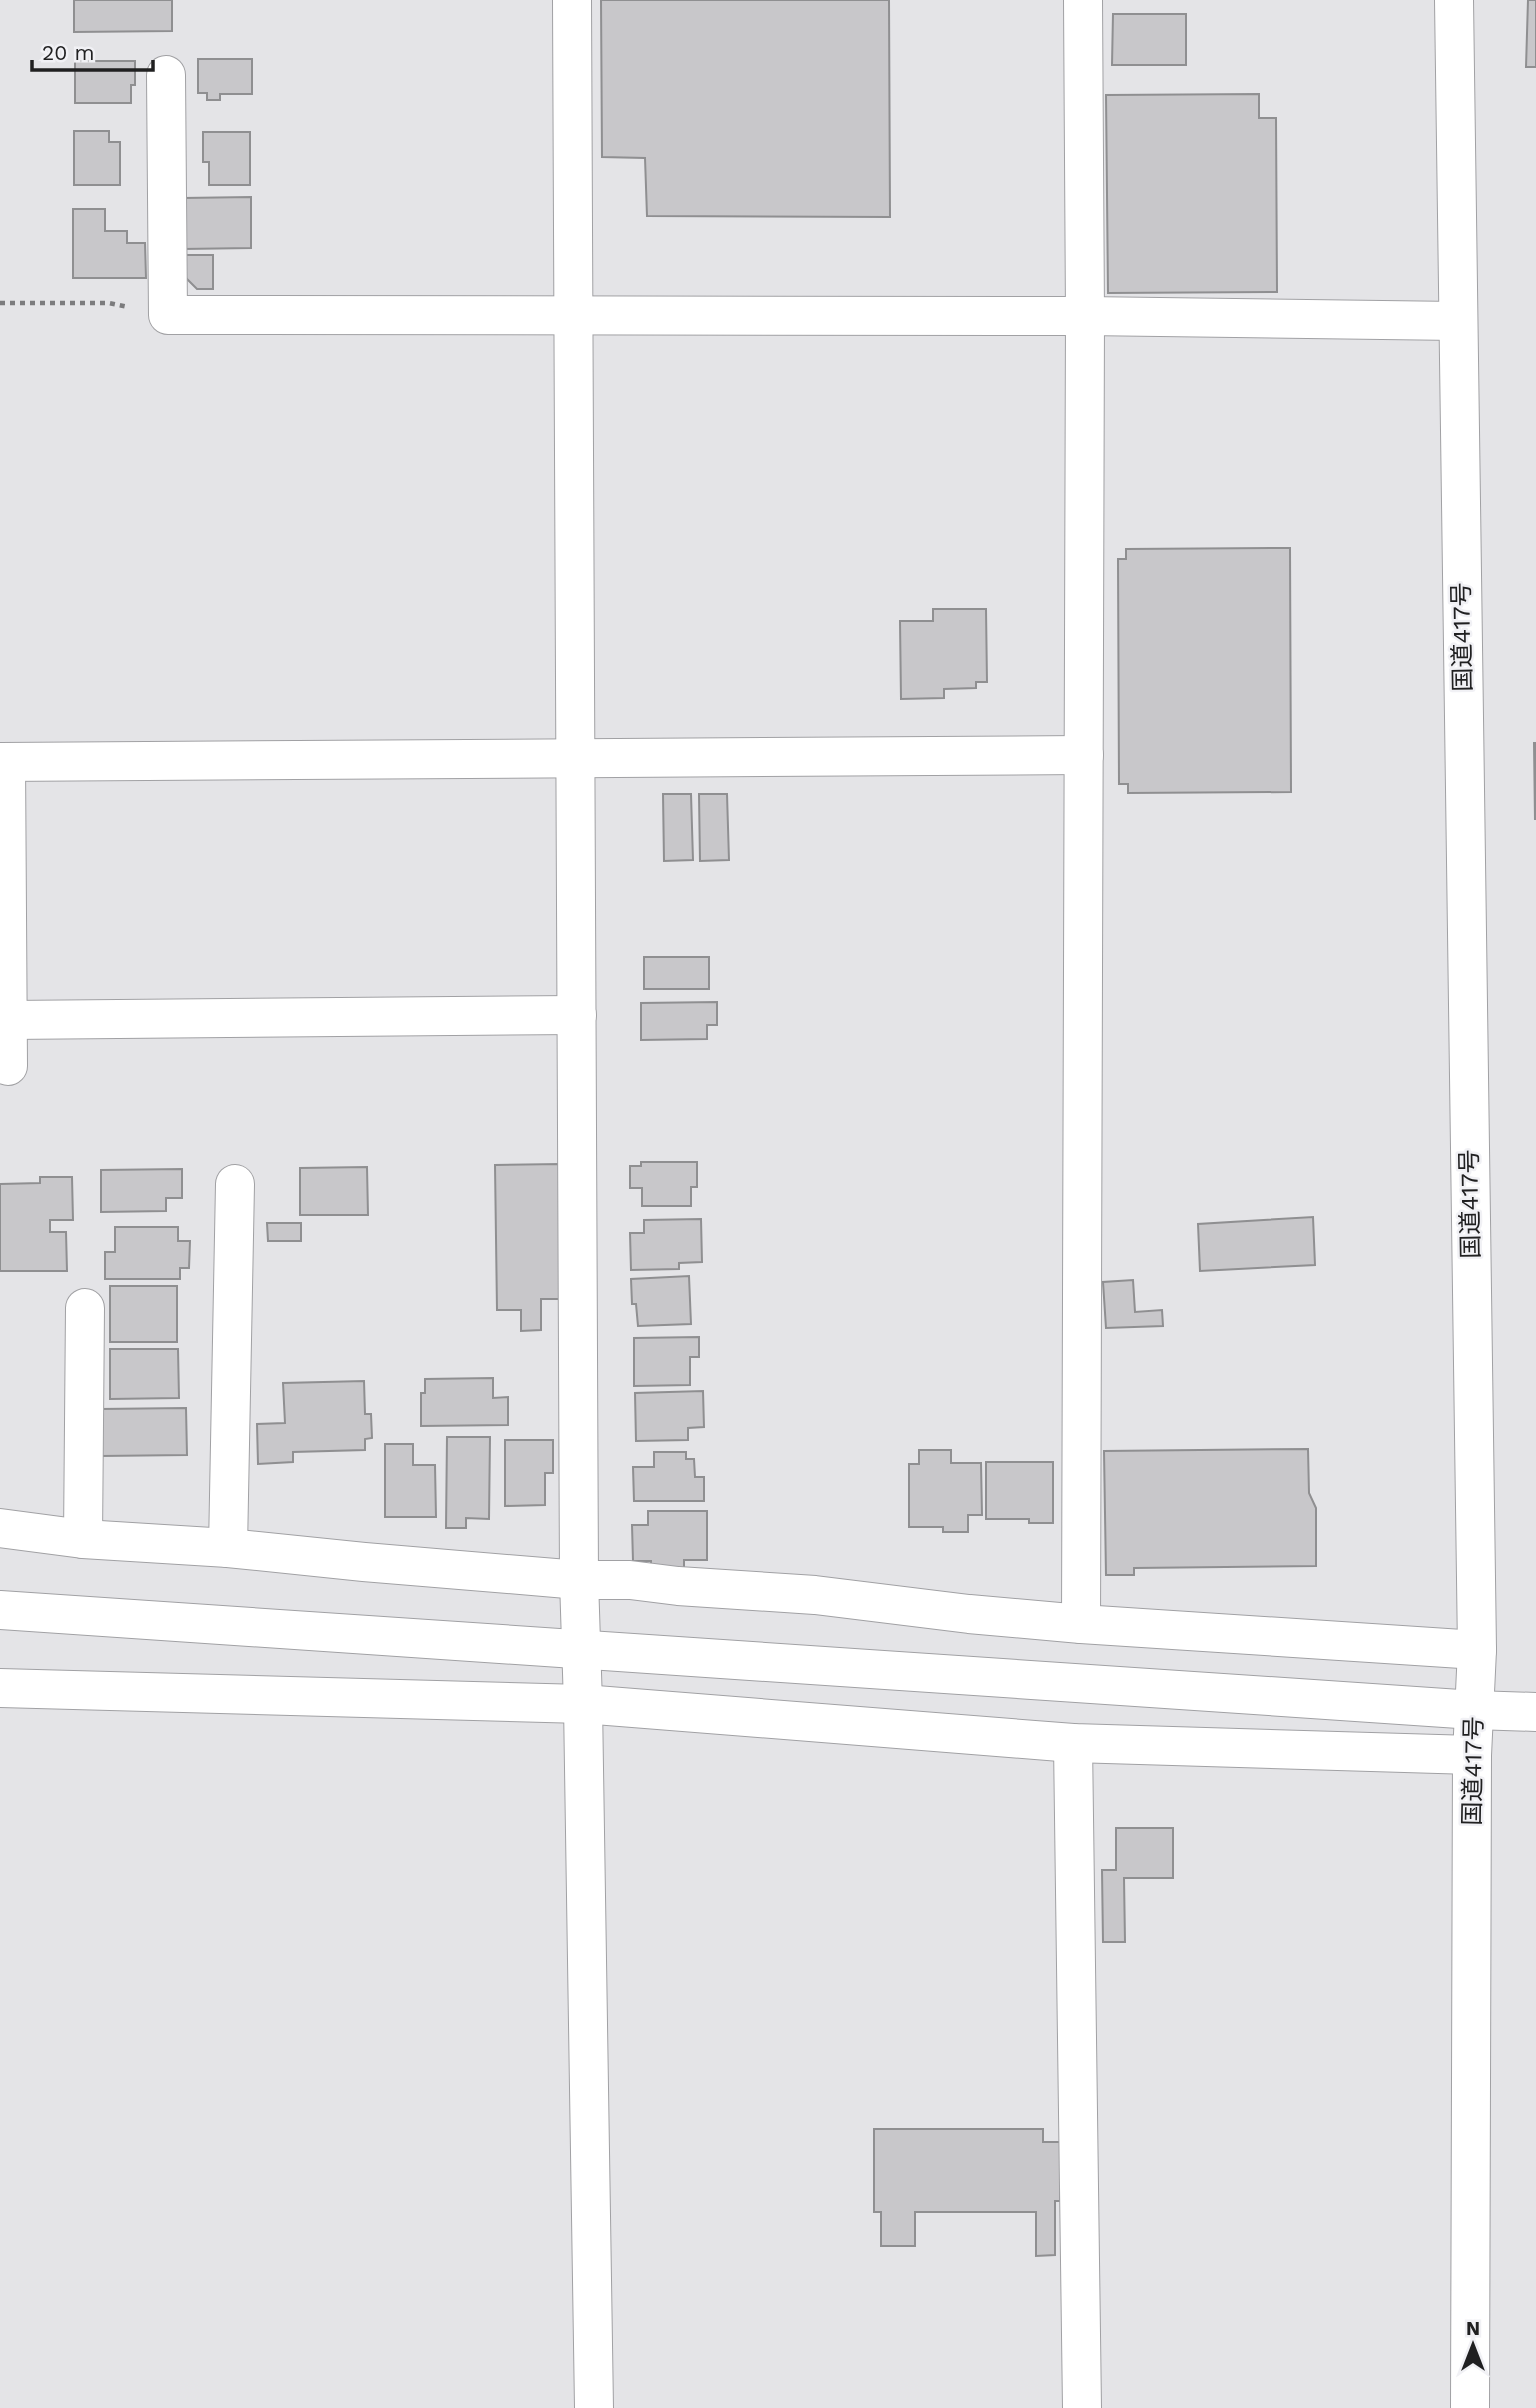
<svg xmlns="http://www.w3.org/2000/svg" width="1536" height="2408" viewBox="0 0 1536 2408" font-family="'Work Sans','Noto Sans JP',sans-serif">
	<rect width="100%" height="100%" fill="#e4e4e7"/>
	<g fill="#c8c7ca" stroke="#8f8f91" stroke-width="2">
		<path d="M74,0H172V31L74,32Z"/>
		<path d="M601,0H889L890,217L647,216L645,158L602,157Z"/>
		<path d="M1528,0H1536V67H1526Z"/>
		<path d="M1113,14H1186V65H1112Z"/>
		<path d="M198,59H252V94H220V100H207V93H198Z"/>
		<path d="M75,61H135V85H131V103H75Z"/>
		<path d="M1259,94V118H1276L1277,292L1108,293L1106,95Z"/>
		<path d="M74,131H109V142H120V185H74Z"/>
		<path d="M203,132H250V185H209V162H203Z"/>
		<path d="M251,197V248L183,249V198Z"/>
		<path d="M73,209H105V231H127V243H145L146,278H73Z"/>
		<path d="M183,255H213V289H197L183,275Z"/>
		<path d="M1290,548L1291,792L1128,793V784H1119L1118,559H1126V549Z"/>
		<path d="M933,609H986L987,682H976V688L944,689V698L901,699L900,621H933Z"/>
		<path d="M1534,743H1536L1535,820Z"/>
		<path d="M663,794H691L693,860L664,861Z"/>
		<path d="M699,794H727L729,860L700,861Z"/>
		<rect x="644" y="957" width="65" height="32"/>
		<path d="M717,1002V1025H707V1039L641,1040V1003Z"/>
		<path d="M641,1162H697V1187H691V1206H642V1188H630V1166H641Z"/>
		<path d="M560,1164L563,1299H541V1330L521,1331V1310H497L495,1165Z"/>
		<path d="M367,1167L368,1215H300V1168Z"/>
		<path d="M182,1169V1198H166V1211L101,1212V1170Z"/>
		<path d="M40,1177H72L73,1220H50V1232H66L67,1271H0V1184L40,1183Z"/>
		<path d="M1313,1217L1315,1265L1200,1271L1198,1224Z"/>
		<path d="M701,1219L702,1262L679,1263V1269L631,1270L630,1233H644V1220Z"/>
		<path d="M267,1223H301V1241H268Z"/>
		<path d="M115,1227H178V1241H190L189,1268H180V1279H105V1252H115Z"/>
		<path d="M689,1276L691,1324L638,1326L636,1304H632L631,1279Z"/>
		<path d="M1133,1280L1135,1312L1162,1310L1163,1326L1106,1328L1103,1282Z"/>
		<rect x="110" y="1286" width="67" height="56"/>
		<path d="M699,1337V1357H690V1385L634,1386V1338Z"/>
		<path d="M110,1349H178L179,1398L110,1399Z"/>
		<path d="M493,1378V1398L508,1397V1425L421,1426V1393H425V1379Z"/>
		<path d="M364,1381L365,1414H371L372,1438L365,1439V1450L293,1452V1462L258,1464L257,1424L285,1423L283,1383Z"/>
		<path d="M703,1391L704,1427L688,1428V1440L636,1441L635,1393Z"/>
		<path d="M186,1408L187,1455L101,1456L100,1409Z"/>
		<path d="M447,1437H490L489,1519L466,1518V1528H446Z"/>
		<path d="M505,1440H553V1473H545V1505L505,1506Z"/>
		<path d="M385,1444H413V1465H435L436,1517H385Z"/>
		<path d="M1308,1449L1309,1493L1316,1508V1566L1134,1568V1575H1106L1104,1451Z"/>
		<path d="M919,1450H951V1463H981L982,1515H968V1532H943V1527H909V1464H919Z"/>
		<path d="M654,1452H686V1459H694L695,1477H704V1501H634L633,1467H654Z"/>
		<path d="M986,1462H1053V1523H1029V1519H986Z"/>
		<path d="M648,1511H707V1560H684V1568L651,1569V1561H633L632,1525H648Z"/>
		<path d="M1116,1828H1173V1878H1124L1125,1942H1103L1102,1870H1116Z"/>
		<path d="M874,2129H1043V2142H1060V2201H1055V2255L1036,2256V2212H915V2246H881V2212H874Z"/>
	</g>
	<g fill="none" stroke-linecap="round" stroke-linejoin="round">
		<g stroke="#a1a1a4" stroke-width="40">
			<g id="minor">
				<path d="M572,0L579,1580L583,1704L594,2408"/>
				<path d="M166,75L168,315L1085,316L1457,321"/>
				<path d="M0,762L1084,755"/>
				<path d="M6,762L8,1066"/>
				<path d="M8,1020L577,1015"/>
				<path d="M0,1528L83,1539L228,1548L364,1562L579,1580H630L678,1586L815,1595L969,1614L1081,1624L1477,1650"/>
				<path d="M83,1539L85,1308"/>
				<path d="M228,1548L235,1184"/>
				<path d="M0,1610L1474,1710L1536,1712"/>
				<path d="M1081,1624L1085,316L1083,0"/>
				<path d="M0,1688L583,1704L1073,1743L1472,1755"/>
				<path d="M1073,1743L1082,2408"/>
			</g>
		</g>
		<g stroke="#a1a1a4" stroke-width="40">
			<path id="highway" d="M1454,0L1477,1650L1472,1755L1470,2408"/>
		</g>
		<path stroke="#7b7b7d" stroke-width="4.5" stroke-dasharray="5 5" stroke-linecap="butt" d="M0,303H109L128,307"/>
		<use href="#minor" stroke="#fff" stroke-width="38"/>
		<use href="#highway" stroke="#fff" stroke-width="38"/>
	</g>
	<g text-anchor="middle" stroke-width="5" stroke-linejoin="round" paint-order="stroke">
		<g font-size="24" fill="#202021" stroke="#f1f1f5">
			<text transform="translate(1462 637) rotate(-91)" y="8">国道417号</text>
			<text transform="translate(1470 1204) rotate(-91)" y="8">国道417号</text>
			<text transform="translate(1473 1771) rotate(-89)" y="8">国道417号</text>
		</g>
	</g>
	<g transform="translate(1473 2345)" stroke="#f1f1f5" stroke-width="5" paint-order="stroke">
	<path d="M0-5L12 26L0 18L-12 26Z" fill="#202021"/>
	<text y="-10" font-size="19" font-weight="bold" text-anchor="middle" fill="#202021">N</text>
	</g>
	<path d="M32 60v10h121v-10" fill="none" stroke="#202021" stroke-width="3.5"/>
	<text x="42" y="60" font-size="21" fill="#202021" stroke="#f1f1f5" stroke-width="5" paint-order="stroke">20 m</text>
</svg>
